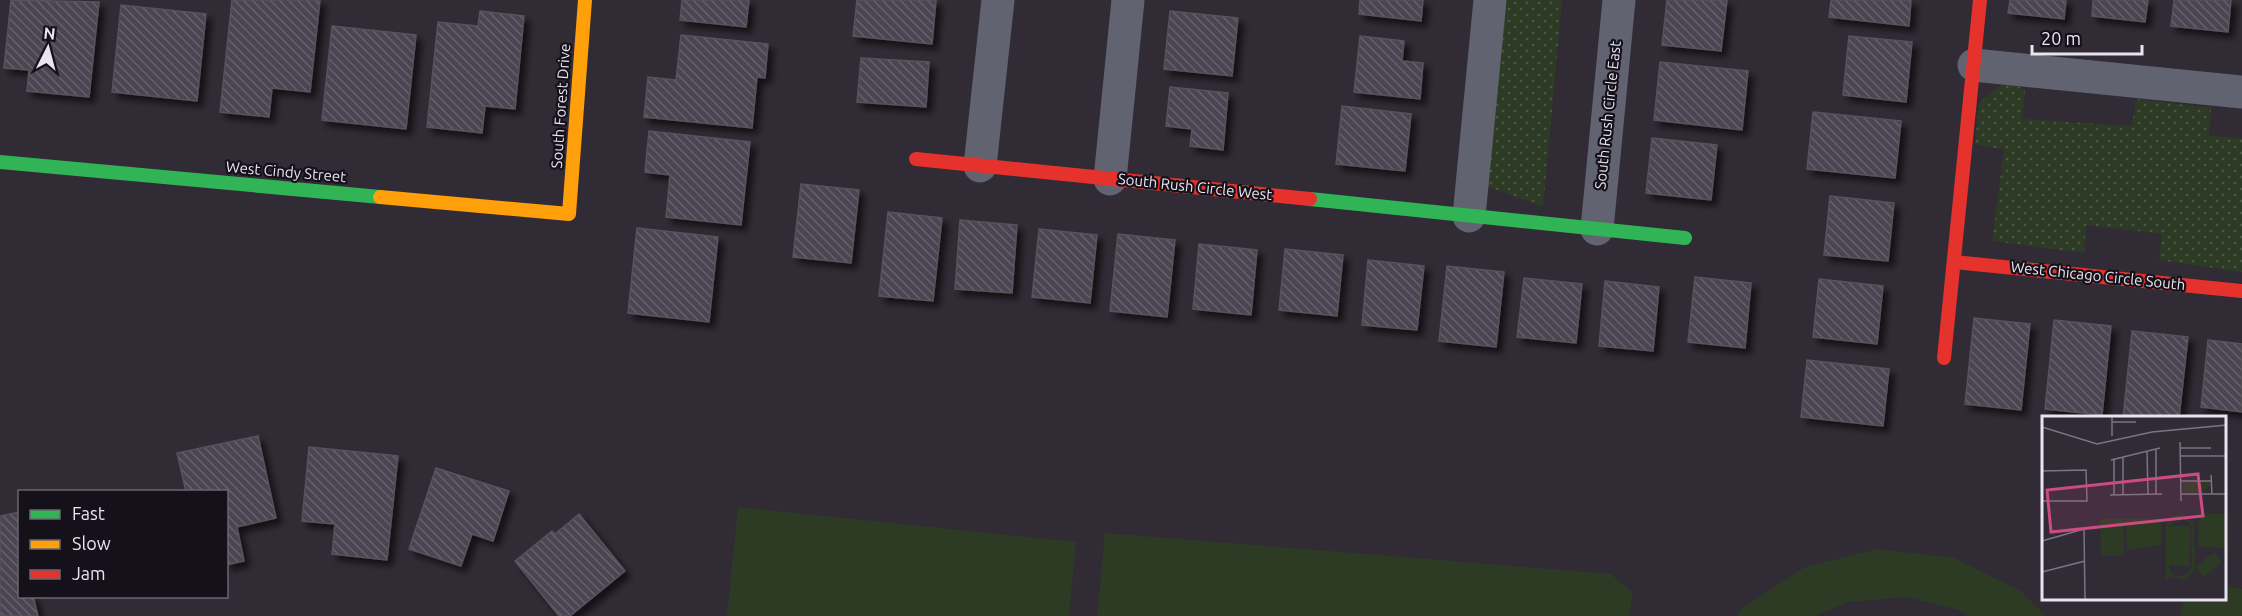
<svg xmlns="http://www.w3.org/2000/svg" width="2242" height="616" viewBox="0 0 2242 616" font-family="Ubuntu,sans-serif">
	<defs>
		<pattern id="park-dots" width="8" height="8" patternUnits="userSpaceOnUse" patternTransform="scale(1.5)"><rect width="8" height="8" fill="#2d3b24"/><path d="M2 2h.1M6 6h.1" fill="none" stroke="#4b5744" stroke-width="1.8" stroke-linecap="round"/></pattern>
		<pattern id="building-back-hatch" width="6" height="6" patternUnits="userSpaceOnUse" patternTransform="scale(1.5)"><rect width="6" height="6" fill="#4c4552"/><path d="M-1 5l2 2M0 0l6 6M5-1l2 2" fill="none" stroke="#66606b"/></pattern>
		<filter id="shadow"><feDropShadow dx="5.5" dy="5.5" stdDeviation="3" flood-color="#0009"/></filter>
	</defs>
	<rect width="100%" height="100%" fill="#302b35"/>
	<g fill="#2d3b24">
		<path d="M738,507L1076,542L1069,616H727Z"/>
		<path d="M1105,533L1611,574L1632,592L1630,616H1097Z"/>
		<path d="M1878,549L1954,558L2021,591L2046,616H1968L1959,610L1906,597L1849,602L1816,616H1736L1742,608L1805,567Z"/>
		<path d="M2226,587L2242,589V616H2181L2183,600H2226Z"/>
	</g>
	<g fill="url(#park-dots)">
		<path d="M1502,0H1562L1543,207L1479,183Z"/>
		<path d="M2007,80L2025,90L2022,119L2132,126L2136,99L2211,108L2209,136L2242,138V272L2159,260L2162,234L2086,225L2084,253L1992,241L2004,150L1975,144L1979,103Z"/>
	</g>
	<g fill="url(#building-back-hatch)" stroke="#56525a" stroke-width="1.5" filter="url(#shadow)">
		<path d="M11,0L99,2L89,97L27,91L29,70L4,68Z"/>
		<path d="M232,0H320L310,92L272,88L269,117L220,112Z"/>
		<path d="M682,0H749L746,27L680,20Z"/>
		<path d="M857,0H936L932,44L853,36Z"/>
		<path d="M1360,0H1423L1421,21L1359,14Z"/>
		<path d="M1667,0H1727L1721,51L1662,45Z"/>
		<path d="M1831,0H1911L1909,26L1829,17Z"/>
		<path d="M2010,0H2066L2064,19L2008,13Z"/>
		<path d="M2093,0H2148L2145,22L2092,16Z"/>
		<path d="M2174,0H2231L2228,32L2171,26Z"/>
		<path d="M121,5L206,14L197,101L112,92Z"/>
		<path d="M480,11L524,16L515,109L485,106L482,133L427,127L438,22L478,26Z"/>
		<path d="M1170,11L1238,18L1232,76L1164,69Z"/>
		<path d="M332,26L416,35L406,129L322,120Z"/>
		<path d="M681,35L768,44L765,78L757,77L752,128L644,117L648,77L676,80Z"/>
		<path d="M1360,36L1404,41L1402,61L1423,63L1420,99L1354,92Z"/>
		<path d="M1849,36L1912,42L1906,102L1843,95Z"/>
		<path d="M861,58L929,62L926,107L857,102Z"/>
		<path d="M1660,62L1748,71L1742,130L1654,120Z"/>
		<path d="M1170,87L1228,93L1223,150L1190,146L1192,129L1166,126Z"/>
		<path d="M1342,106L1411,114L1405,171L1336,164Z"/>
		<path d="M1813,112L1901,121L1895,178L1807,169Z"/>
		<path d="M649,131L750,142L741,225L666,217L670,175L645,172Z"/>
		<path d="M1652,138L1717,145L1711,200L1646,193Z"/>
		<path d="M801,184L859,190L851,263L793,257Z"/>
		<path d="M1830,196L1894,203L1888,261L1824,255Z"/>
		<path d="M888,212L942,218L933,301L879,296Z"/>
		<path d="M960,220L1017,225L1012,293L955,289Z"/>
		<path d="M637,228L718,237L709,322L628,313Z"/>
		<path d="M1039,229L1097,235L1090,303L1032,297Z"/>
		<path d="M1118,234L1175,240L1167,317L1110,311Z"/>
		<path d="M1199,244L1257,250L1251,315L1193,309Z"/>
		<path d="M1285,249L1343,255L1337,316L1279,310Z"/>
		<path d="M1368,260L1424,266L1417,330L1362,325Z"/>
		<path d="M1447,266L1504,272L1496,347L1439,341Z"/>
		<path d="M1695,277L1751,283L1745,348L1688,342Z"/>
		<path d="M1524,278L1582,284L1576,343L1517,337Z"/>
		<path d="M1819,279L1883,286L1877,344L1813,337Z"/>
		<path d="M1605,281L1659,287L1653,351L1599,346Z"/>
		<path d="M1974,318L2030,324L2021,410L1965,404Z"/>
		<path d="M2054,320L2111,326L2102,415L2045,409Z"/>
		<path d="M2132,331L2188,337L2179,418H2123Z"/>
		<path d="M2208,340L2242,344V412L2201,407Z"/>
		<path d="M1807,360L1889,369L1883,426L1801,417Z"/>
		<path d="M258,436L276,518L237,527L244,561L226,565V492H186L177,453Z"/>
		<path d="M309,447L398,456L387,560L332,554L335,524L302,521Z"/>
		<path d="M436,468L509,491L493,541L472,534L461,566L409,549Z"/>
		<path d="M20,512V596H33L38,616H0V516Z"/>
		<path d="M579,514L625,571L570,616H559L515,561L552,531L555,534Z"/>
	</g>
	<g fill="none" stroke-linecap="round" stroke-linejoin="round">
		<g stroke="#616370" stroke-width="33">
			<path d="M1974,65L2242,92"/>
			<path d="M980,166L998,0"/>
			<path d="M1110,179L1128,0"/>
			<path d="M1469,216L1490,0"/>
			<path d="M1597,229L1619,0"/>
		</g>
		<g stroke="#30b455" stroke-width="14">
			<path d="M0,162L380,197"/>
			<path d="M1310,199L1685,238"/>
		</g>
		<path stroke="#ff9f0a" stroke-width="14" d="M380,197L569,214L585,0"/>
		<g stroke="#e5322d" stroke-width="14">
			<path d="M916,159L1310,199"/>
			<path d="M1954,262L2242,291"/>
			<path d="M1944,358L1980,0"/>
		</g>
	</g>
	<g text-anchor="middle" stroke-width="4.5" stroke-linejoin="round" paint-order="stroke">
		<g font-size="15" fill="#e9e4f0" stroke="#15111a">
			<text transform="translate(561 106) rotate(-86)" y="5">South Forest Drive</text>
			<text transform="translate(1608 115) rotate(-84)" y="5">South Rush Circle East</text>
			<text transform="translate(286 172) rotate(5)" y="5">West Cindy Street</text>
			<text transform="translate(1195 187) rotate(6)" y="5">South Rush Circle West</text>
			<text transform="translate(2098 276) rotate(6)" y="5">West Chicago Circle South</text>
		</g>
	</g>
	<g transform="translate(2042 416)">
		<rect width="184" height="184" fill="#302b35"/>
		<path d="M141,98L152,107L153,154L143,164L127,160L124,165V107L131,100ZM138,101L149,109L150,150L147,157L137,161L130,158L127,149L148,151V114L147,110H128L127,115V110ZM157,98H184V133L156,130ZM83,102L119,103V129L85,134ZM58,103H82V140H59Z" fill="#2d3b24" fill-rule="evenodd"/>
		<path d="M141,65L167,66L168,70L159,77L141,76ZM172,136L180,146L162,161L154,151Z" fill="#2d3b24"/>
		<path fill="none" stroke="#7a7580" stroke-width="1.5" d="M70,6H94M0,11L55,28L110,16L185,9M70,20V0M138,26L139,85M138,32H169M114,33V78M105,35L106,78M139,40H185M81,41V78M72,43V79M69,44L118,32M0,55L44,54L45,85H0M169,59L170,78M139,65H170M139,78H185M68,79L120,78M0,125L42,113L43,184M0,156L43,145"/>
		<path fill="#cc4b80" fill-opacity="0.15" stroke="#cc4b80" stroke-width="3" d="M156,58L161,100L9,116L5,74Z"/>
		<rect width="184" height="184" fill="none" stroke="#e9e4f0" stroke-width="3"/>
	</g>
	<rect x="18" y="490" width="210" height="108" fill="#15111a" stroke="#6a6570" stroke-width="1.5"/>
	<rect x="30" y="510" width="30" height="9" fill="#30b455" stroke="#6a6570" stroke-width="1.5"/>
	<text x="72" y="520" font-size="18" fill="#e9e4f0">Fast</text>
	<rect x="30" y="540" width="30" height="9" fill="#ff9f0a" stroke="#6a6570" stroke-width="1.5"/>
	<text x="72" y="550" font-size="18" fill="#e9e4f0">Slow</text>
	<rect x="30" y="570" width="30" height="9" fill="#e5322d" stroke="#6a6570" stroke-width="1.5"/>
	<text x="72" y="580" font-size="18" fill="#e9e4f0">Jam</text>
	<g transform="translate(48 48) rotate(6)" stroke="#15111a" stroke-width="4.5" paint-order="stroke">
	<path d="M0-4.5L10 22L0 15L-10 22Z" fill="#e9e4f0"/>
	<text y="-9" font-size="16" font-weight="bold" text-anchor="middle" fill="#e9e4f0">N</text>
	</g>
	<path d="M2032 45v9h110v-9" fill="none" stroke="#e9e4f0" stroke-width="3"/>
	<text x="2041" y="45" font-size="18" fill="#e9e4f0" stroke="#15111a" stroke-width="4.5" paint-order="stroke">20 m</text>
</svg>
